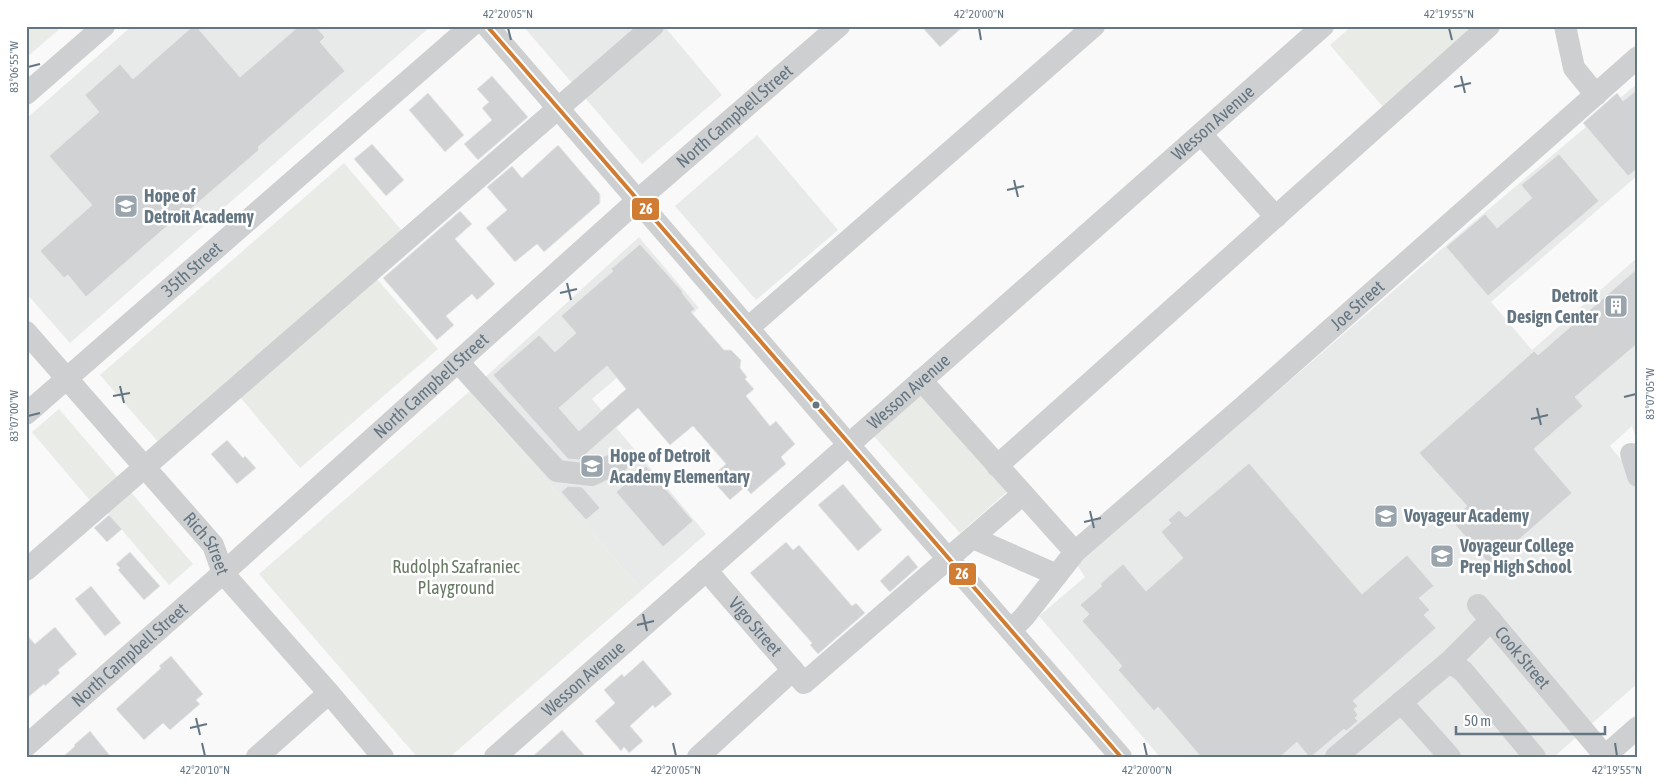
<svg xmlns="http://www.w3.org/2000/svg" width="1664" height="783" viewBox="0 0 1664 783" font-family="'Asap Condensed',sans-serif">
	<rect width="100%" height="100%" fill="#f9f9f9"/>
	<g fill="#e8e9e9">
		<path d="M132,26H431L70,343L26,293V119Z"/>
		<path d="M523,26H664L722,95L642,164Z"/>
		<path d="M1638,83V175L1491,302L1532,350L1638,257V444L1632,426L1610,446L1633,475L1638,491V683L1554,757H1160L1039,616L1085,577L1077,565L1444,247Z"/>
		<path d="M757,135L838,230L756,300L675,206Z"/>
		<path d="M639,237L699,308L592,399L706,534L642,590L470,391Z"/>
	</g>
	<g fill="#e8ebe6">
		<path d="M26,26H63L28,56L26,54Z"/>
		<path d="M1352,26H1477L1384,108L1330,45Z"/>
		<path d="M344,163L403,232L160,444L100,375Z"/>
		<path d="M376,278L438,349L300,468L239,396Z"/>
		<path d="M470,391L642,590L450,757H417L259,574Z"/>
		<path d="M921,392L1009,490L960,533L873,435Z"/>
		<path d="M59,409L120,480L93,504L32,432Z"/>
		<path d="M129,490L193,564L169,585L105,510Z"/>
	</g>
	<g fill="#d0d2d3" stroke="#e8e8e8" fill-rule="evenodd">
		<path d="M193,26H196L240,77L299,26H315L325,37L320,42L345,71L258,147L259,150L184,215L182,213L86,297L68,275L64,278L40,251L92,205L49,156L99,112L85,95L120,64L133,79Z"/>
		<path d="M921,26H964L940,47Z"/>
		<path d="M492,76L528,117L478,160L464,144L492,120L482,108L489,102L477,89Z"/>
		<path d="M1638,89V168L1628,176L1583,123L1617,93L1623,101Z"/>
		<path d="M428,93L464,135L445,152L409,110Z"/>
		<path d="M372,144L404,180L386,196L354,159Z"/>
		<path d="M558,145L600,194V203L544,252L537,244L515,262L486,228L507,210L487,187L512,166L522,178Z"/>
		<path d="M1559,154L1599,201L1488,296L1446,247L1485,214L1497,228L1532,198L1521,185Z"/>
		<path d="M460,211L472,224L455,239L495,284L477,300L472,294L446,316L454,325L437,340L383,278Z"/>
		<path d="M640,244L683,292L682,293L695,309L691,312L724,350H731L741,360L740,368L747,377L745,379L754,389L746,396L770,426L776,421L795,444L781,457L786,464L751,494L745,487L730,500L710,478L726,464L693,426L670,445L638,408L579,460L568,459L493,375L539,335L555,352L576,333L561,316L613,271L611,269ZM607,366L626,389L579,431L559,408Z"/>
		<path d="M1638,268V343L1575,397L1583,406L1534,449L1572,493L1490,565L1451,520L1467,506L1419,453L1534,351L1538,355Z"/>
		<path d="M227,440L243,458L245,456L256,468L237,484L211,454Z"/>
		<path d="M1249,463L1362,594L1407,555L1434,586L1419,598L1430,610L1424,615L1436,628L1353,701L1358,706L1354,709L1358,715L1355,718L1358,721L1346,731L1344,729L1311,757H1309L1297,742L1280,757H1201L1158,707L1154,711L1118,670L1122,666L1082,621L1089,614L1080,605L1102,586L1100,584L1123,564L1146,591L1183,558L1161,532L1171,523L1168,520L1179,510L1186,517Z"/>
		<path d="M646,466L693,521L663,547L616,492Z"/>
		<path d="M843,484L882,530L858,551L818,505Z"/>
		<path d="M568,486L582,487L600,508L586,520L561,492Z"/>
		<path d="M109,515L122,529L107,542L94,528Z"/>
		<path d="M786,542L793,550L799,545L852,606L856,603L865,613L818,654L810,645L812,643L750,573Z"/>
		<path d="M130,552L160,586L144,600L118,570L120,568L116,564Z"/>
		<path d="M908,555L918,567L890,592L880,581Z"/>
		<path d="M91,586L121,623L105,636L75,599Z"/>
		<path d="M55,627L77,654L58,670L60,673L45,686L44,684L26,699V634L35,644Z"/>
		<path d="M171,656L203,694L196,700L200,704L170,730L163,723L144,740L116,709L161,668L159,666Z"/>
		<path d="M643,660L672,694L655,708L653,705L630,726L643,741L629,753L624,747L621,751L595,721L615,703L604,690L622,674L624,677Z"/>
		<path d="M562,730L586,757H532Z"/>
		<path d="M90,731L111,757H63L75,746L74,745Z"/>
	</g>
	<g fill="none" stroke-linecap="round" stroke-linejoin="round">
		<g stroke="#cecfd0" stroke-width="22">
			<path d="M487,26L848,444L1121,757"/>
			<path d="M1565,26L1574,68L1596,95"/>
			<path d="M26,94L104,26"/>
			<path d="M1201,134L1276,217"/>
			<path d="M748,328L1094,26"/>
			<path id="s1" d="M26,332L213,545L223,573L329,693L383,757"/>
			<path d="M458,362L557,471L592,475L618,462"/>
			<path d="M921,380L1075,552"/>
			<path id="s2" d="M26,414L471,26"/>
			<path d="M1631,454L1638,476"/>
			<path d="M997,466L1489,26"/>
			<path d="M973,538L1057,575"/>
			<path d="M26,570L653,26"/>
			<path id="s3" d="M706,570L804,683L1023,494"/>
			<path id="s4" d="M1478,605L1605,756"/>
			<path id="s5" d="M1011,630L1024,617L1075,552L1245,405L1638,57"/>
			<path d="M1449,662L1463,671L1535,757"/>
			<path d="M1401,702L1450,757"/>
			<path id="s6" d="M26,746L223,573L638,200L839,26"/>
			<path d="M257,757L329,693"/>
			<path id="s7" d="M495,757L1323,26"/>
			<path d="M698,757L793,670"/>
			<path d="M1336,757L1449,662L1491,620"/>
			<path d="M1604,757L1638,727"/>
		</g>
		<g stroke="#fff" stroke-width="8">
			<path id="bus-1" d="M487,26L1121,757"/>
		</g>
		<use href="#bus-1" stroke="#d07c32" stroke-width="4"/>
	</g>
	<path fill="none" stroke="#657683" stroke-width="2" d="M508,28L511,40M979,28L981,40M1449,28L1452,40M28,67L40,64M1461,76L1465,93M1454,87L1471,83M1014,180L1018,197M1007,190L1024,186M567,283L571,300M560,293L577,289M120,386L124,403M113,396L130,393M1624,397L1636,394M1537,408L1541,425M28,416L40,413M1531,419L1548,415M1090,511L1094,528M1084,522L1101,518M643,614L647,631M637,625L654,621M196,718L200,735M190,728L207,724M202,743L205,756M673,743L676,756M1144,743L1147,756M1615,743L1617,756"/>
	<defs>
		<g id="school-square" transform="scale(1.25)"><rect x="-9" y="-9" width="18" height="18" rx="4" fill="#99a4ac" stroke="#fff"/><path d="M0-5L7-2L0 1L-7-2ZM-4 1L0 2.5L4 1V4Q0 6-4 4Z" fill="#fff"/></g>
		<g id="building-square" transform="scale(1.25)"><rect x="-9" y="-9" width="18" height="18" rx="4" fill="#99a4ac" stroke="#fff"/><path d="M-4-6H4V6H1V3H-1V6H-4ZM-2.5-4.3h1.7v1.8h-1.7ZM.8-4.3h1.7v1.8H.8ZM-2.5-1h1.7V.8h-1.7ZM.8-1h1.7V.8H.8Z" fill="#fff"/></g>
	</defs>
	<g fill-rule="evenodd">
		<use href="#school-square" x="126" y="206"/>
		<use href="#building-square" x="1616" y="306"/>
		<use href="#school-square" x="592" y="466"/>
		<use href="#school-square" x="1386" y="516"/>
		<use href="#school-square" x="1442" y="556"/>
	</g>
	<circle fill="#657683" stroke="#fff" stroke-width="2" cx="816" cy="405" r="4.5"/>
	<g text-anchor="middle" stroke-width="5" stroke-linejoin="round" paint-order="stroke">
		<g font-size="18" fill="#657683" stroke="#fff">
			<text dy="6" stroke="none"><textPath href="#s6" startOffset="948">North Campbell Street</textPath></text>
			<text dy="6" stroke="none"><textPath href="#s7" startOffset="958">Wesson Avenue</textPath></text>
			<text dy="6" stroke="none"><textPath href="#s2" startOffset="220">35th Street</textPath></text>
			<text dy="6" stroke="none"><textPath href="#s5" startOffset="476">Joe Street</textPath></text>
			<text dy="6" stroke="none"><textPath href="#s6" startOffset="542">North Campbell Street</textPath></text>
			<text dy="6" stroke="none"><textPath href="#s7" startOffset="552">Wesson Avenue</textPath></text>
			<text dy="6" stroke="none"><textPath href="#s1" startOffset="279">Rich Street</textPath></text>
			<text dy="6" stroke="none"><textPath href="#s3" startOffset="75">Vigo Street</textPath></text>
			<text dy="6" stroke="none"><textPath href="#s6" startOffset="138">North Campbell Street</textPath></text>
			<text dy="6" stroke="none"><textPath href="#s4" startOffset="69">Cook Street</textPath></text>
			<text dy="6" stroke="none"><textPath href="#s7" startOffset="118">Wesson Avenue</textPath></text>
		</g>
		<g font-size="18" font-weight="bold" fill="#657683" stroke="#fff" text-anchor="start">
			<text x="144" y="202">Hope of<tspan x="144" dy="21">Detroit Academy</tspan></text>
			<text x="1598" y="302" text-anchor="end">Detroit<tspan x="1598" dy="21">Design Center</tspan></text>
			<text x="610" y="462">Hope of Detroit<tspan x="610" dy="21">Academy Elementary</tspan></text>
			<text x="1404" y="522">Voyageur Academy</text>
			<text x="1460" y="552">Voyageur College<tspan x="1460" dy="21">Prep High School</tspan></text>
		</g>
		<g font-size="18" fill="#687a64" stroke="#fff">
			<text x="456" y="573">Rudolph Szafraniec<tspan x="456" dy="21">Playground</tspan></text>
		</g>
	</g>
	<g stroke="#fff" stroke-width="2">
		<rect x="631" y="197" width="29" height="24" rx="5" fill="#d07c32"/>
		<rect x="948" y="562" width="29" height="24" rx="5" fill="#d07c32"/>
	</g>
	<g font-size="14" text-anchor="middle" font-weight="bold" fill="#fff">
		<text x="646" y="214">26</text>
		<text x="962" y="579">26</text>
	</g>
	<rect width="1664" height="783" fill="none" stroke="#ffffff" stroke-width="55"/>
	<path d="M1456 726v8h149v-8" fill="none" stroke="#657683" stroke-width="2.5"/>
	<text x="1464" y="726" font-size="15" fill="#657683" stroke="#ffffff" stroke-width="4" paint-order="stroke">50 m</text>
	<rect x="28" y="28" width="1608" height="728" fill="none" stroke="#657683" stroke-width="2"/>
	<g font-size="12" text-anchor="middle" fill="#657683">
		<text x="508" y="18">42°20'05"N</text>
		<text x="979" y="18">42°20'00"N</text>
		<text x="1449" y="18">42°19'55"N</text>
		<text transform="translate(14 67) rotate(-90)" y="4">83°06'55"W</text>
		<text transform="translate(1650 394) rotate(-90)" y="4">83°07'05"W</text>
		<text transform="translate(14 416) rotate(-90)" y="4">83°07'00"W</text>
		<text x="205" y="774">42°20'10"N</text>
		<text x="676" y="774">42°20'05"N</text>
		<text x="1147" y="774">42°20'00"N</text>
		<text x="1617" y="774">42°19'55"N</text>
	</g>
</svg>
